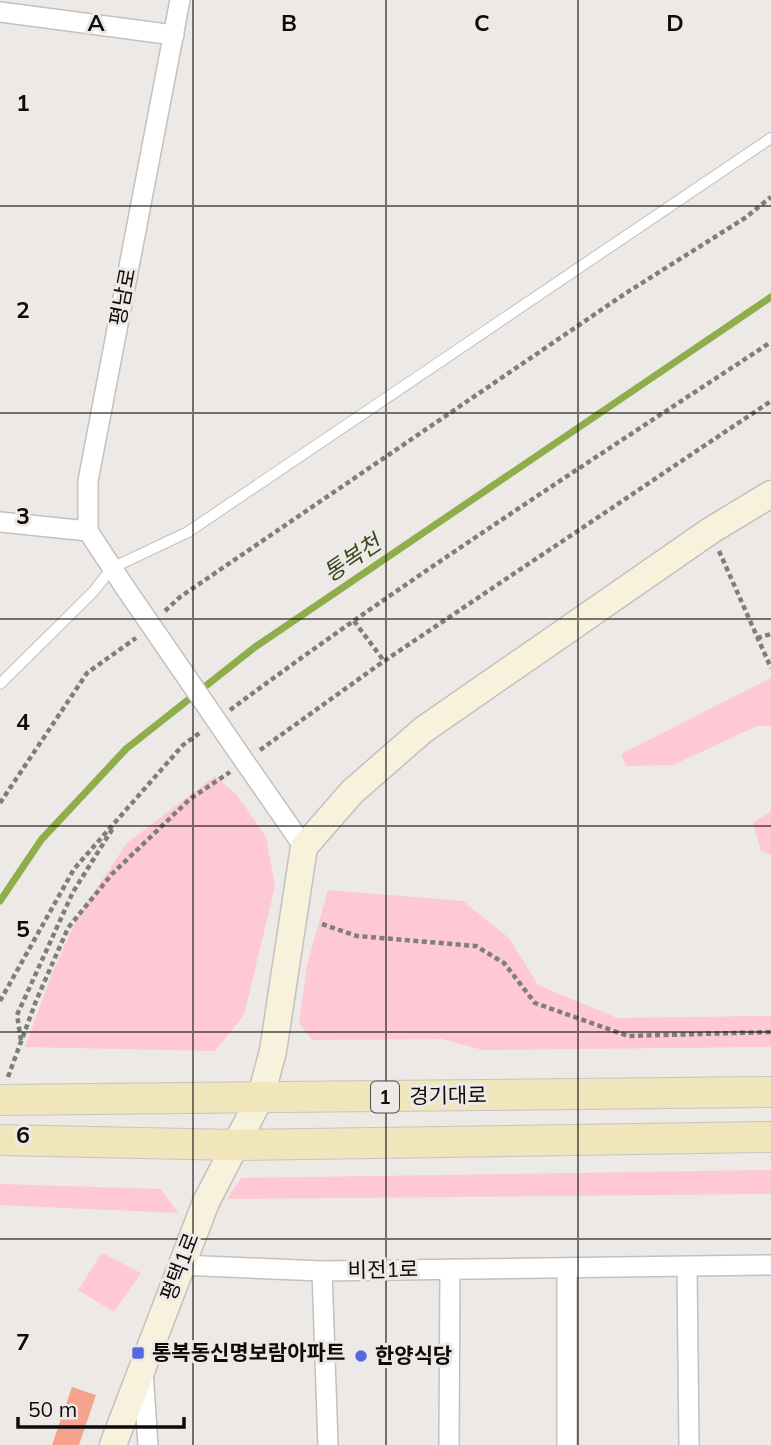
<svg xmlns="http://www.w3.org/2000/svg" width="771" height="1445" viewBox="0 0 771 1445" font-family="Mulish,'Noto Sans KR',sans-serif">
	<rect width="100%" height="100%" fill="#ece9e7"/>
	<g fill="#fec8d4">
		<path d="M771,678V726H757L673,765L626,766L621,754Z"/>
		<path d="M215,776L237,795L266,837L275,886L244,1015L215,1051L25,1047L51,976L78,916L127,843Z"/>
		<path d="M771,811V855L761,851L753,823Z"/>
		<path d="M328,890L463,901L509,938L538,985L617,1018L771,1016V1047L483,1050L442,1039L312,1040L299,1023L307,965Z"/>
		<path d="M771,1170V1194L227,1199L241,1178Z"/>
		<path d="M0,1184L161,1189L178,1213L0,1205Z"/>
		<path d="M102,1253L141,1273L114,1312L78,1290Z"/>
	</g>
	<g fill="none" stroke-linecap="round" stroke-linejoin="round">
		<path stroke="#8fad4b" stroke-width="7" d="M0,901L41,840L126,749L255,647L771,297"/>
	</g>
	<path fill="#f5a28f" d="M72,1387L96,1395L79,1445H52Z"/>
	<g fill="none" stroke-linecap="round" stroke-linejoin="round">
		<g stroke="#c3c0be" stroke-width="12">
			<path id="lane" d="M0,684L93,592L112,568L188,532L771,138"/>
		</g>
		<g stroke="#c3c0be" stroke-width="22">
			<g id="street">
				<path d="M0,12L174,35"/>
				<path d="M0,522L88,531"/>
				<path d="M124,586L88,531V481L180,0"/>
				<path d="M238,752L304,847"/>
				<path d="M180,1265L322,1271L771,1265"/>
				<path d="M687,1267L689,1445"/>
				<path d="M567,1268V1445"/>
				<path d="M322,1271L328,1445"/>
				<path d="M143,1372L148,1445"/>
				<path d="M449,1445L450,1269"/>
			</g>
		</g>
		<g stroke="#c3c0be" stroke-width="29">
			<path id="secondary" d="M113,1445L206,1202L261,1096L273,1051L304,847L352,792L423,730L710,531L771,494"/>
		</g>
		<g stroke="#c5c5c4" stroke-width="32">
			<g id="primary">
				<path d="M0,1100L771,1092"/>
				<path d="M0,1140L235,1145L771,1137"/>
			</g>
		</g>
		<g stroke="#807e7c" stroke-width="4.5" stroke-dasharray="5 3.5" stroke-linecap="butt">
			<path d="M719,551L771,668"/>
			<path d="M165,611L180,597L626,293L745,218L771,197"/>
			<path d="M354,621L384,661"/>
			<path d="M757,638L771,634"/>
			<path d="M230,710C405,580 589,462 771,342"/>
			<path d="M260,750L384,661L771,401"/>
			<path d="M0,803L87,673L136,638"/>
			<path d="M322,924L357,936L476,946L504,963L535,1003L628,1036L771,1032"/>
			<path d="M0,1001L74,869L183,745L201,732"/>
			<path d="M21,1040L17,1015L73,892L113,828"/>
			<path d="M8,1077L36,1001L68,928L112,874L190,799L230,772"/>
		</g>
		<use href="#lane" stroke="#fff" stroke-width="10"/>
		<use href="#street" stroke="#fff" stroke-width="19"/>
		<use href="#secondary" stroke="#f8f2dd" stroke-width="26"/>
		<use href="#primary" stroke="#f1e5bc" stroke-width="30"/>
		<g stroke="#c3c0be" stroke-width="22" stroke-linecap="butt">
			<path id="street-bridge" d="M124,586L238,752"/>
		</g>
		<use href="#street-bridge" stroke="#fff" stroke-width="19"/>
	</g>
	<path fill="none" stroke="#0d0c0b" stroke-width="2" stroke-opacity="0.55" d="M193,0V1445M386,0V1445M578,0V1445M0,206H771M0,413H771M0,619H771M0,826H771M0,1032H771M0,1239H771"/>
	<g fill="#5768de" stroke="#ece9e7" stroke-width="2.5">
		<rect x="131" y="1346" width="14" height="14" rx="3.5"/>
		<circle cx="361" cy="1356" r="7"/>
	</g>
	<g text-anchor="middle" stroke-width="6" stroke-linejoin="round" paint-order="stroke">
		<rect fill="#ece9e7" stroke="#504e4d" stroke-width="2" x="371" y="1081.5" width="28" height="31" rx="5"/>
		<g font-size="19" font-weight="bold" fill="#0d0c0b">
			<text x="385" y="1104">1</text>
		</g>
		<g font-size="21" fill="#0d0c0b" stroke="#ece9e7">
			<text transform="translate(123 297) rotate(-79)" y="7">평남로</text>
			<text transform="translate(448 1096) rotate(-1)" y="7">경기대로</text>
			<text transform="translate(180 1267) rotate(-69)" y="7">평택1로</text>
			<text transform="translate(383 1270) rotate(-1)" y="7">비전1로</text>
		</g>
		<g font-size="21" font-weight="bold" fill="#0d0c0b" stroke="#ece9e7" text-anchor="start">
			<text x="152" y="1360">통복동신명보람아파트</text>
			<text x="375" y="1363">한양식당</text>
		</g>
		<g font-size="23" font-style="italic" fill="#3a471e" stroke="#ece9e7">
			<text transform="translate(352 558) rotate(-34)" y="8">통복천</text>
		</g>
	</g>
	<g font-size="23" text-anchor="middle" font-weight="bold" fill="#0d0c0b" stroke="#ece9e7" stroke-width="6" stroke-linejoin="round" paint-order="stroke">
		<text x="96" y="31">A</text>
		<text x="289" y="31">B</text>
		<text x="482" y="31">C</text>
		<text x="675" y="31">D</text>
		<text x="23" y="111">1</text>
		<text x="23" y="318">2</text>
		<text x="23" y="524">3</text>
		<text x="23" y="730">4</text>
		<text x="23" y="937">5</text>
		<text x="23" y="1143">6</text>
		<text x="23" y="1350">7</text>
	</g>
	<path d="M18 1417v10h166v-10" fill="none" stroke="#0d0c0b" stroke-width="3.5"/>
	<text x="28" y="1417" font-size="21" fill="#0d0c0b" stroke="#ece9e7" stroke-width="5" paint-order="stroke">50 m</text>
</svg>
